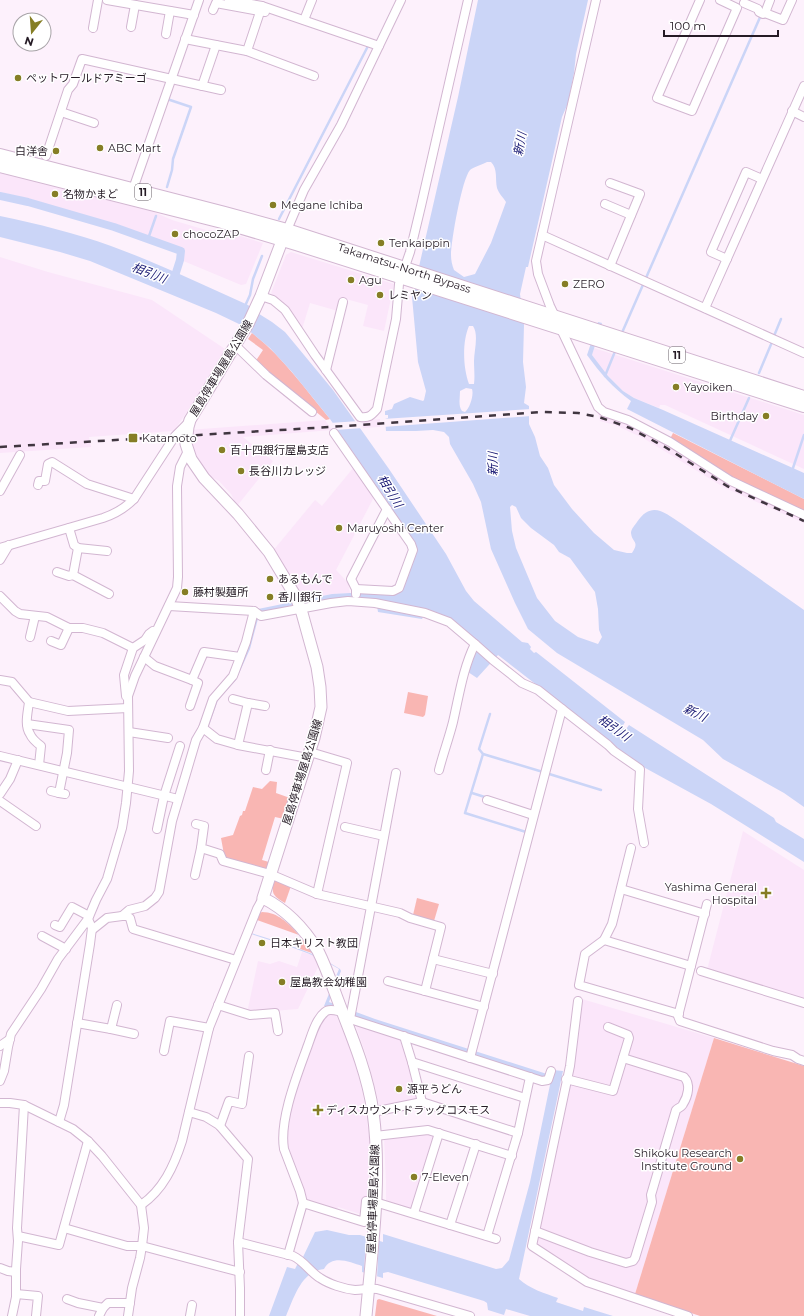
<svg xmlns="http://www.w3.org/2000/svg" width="804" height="1316" viewBox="0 0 804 1316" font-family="Montserrat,'Noto Sans JP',sans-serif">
	<rect width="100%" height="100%" fill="#fdf1fc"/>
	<g fill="#fbe6fa">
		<path d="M0,173L154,212L172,220L206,230L224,231L263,243L246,284L241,285L181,260L185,250L117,225L30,199L0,192Z"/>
		<path d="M291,252L394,284L384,331L363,326L368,305L342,298L338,311L310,303L302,329L286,305L271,293L286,255Z"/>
		<path d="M0,257L48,272L152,300L228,351L174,431L325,420L332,430L243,437L273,461L237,506L231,494L219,481L207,475L199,467L193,451L192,441L167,442L173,431L89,437L91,447L0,453Z"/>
		<path d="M594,348L804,415V469L665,405H660L659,408L634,398L623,391L602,370L592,355Z"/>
		<path d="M598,413L632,425L667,444L728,484L804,518V523L725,488L643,438L615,425L600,421Z"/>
		<path d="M380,419V427L363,428L362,421Z"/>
		<path d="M354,467L374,497L336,570L348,583L350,593L332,594L302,600L272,552L315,500L322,506Z"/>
		<path d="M743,831L804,870V1000L707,970Z"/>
		<path d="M302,952L313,955L318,967L298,1009L247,1013L258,961L270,964L279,961L297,967Z"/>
		<path d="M582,999L714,1038L635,1294L588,1278L536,1244L572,1070Z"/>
		<path d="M330,1013L336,1015L352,1052L362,1090L366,1113L369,1136V1182L368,1199L363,1215L338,1207L336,1210L304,1201L285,1144L291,1104L320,1022L325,1015Z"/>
		<path d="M355,1024L403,1039L419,1096L416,1100L383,1107L379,1105L374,1083L365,1052Z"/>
		<path d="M427,1132L433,1134L434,1138L412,1207L408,1210L386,1203V1182L384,1137Z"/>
	</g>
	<g fill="#f9b6b3">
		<path d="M252,333C283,357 305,389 330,419L326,420L255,362L263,350L248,339Z"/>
		<path d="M673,433L804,499V512L731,478L670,439Z"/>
		<path d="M408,692L428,696L425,715L423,717L404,713Z"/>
		<path d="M270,781L277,782L276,793L290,798L284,819L275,817L262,860L269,862L266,870L225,860L221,838L233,835L240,816L242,815L243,811H245L253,787L262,789Z"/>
		<path d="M275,879L291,886L285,903C273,896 270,893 275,879Z"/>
		<path d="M417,898L439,904L434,921L413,915Z"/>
		<path d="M262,912C278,912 289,924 299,935L257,920L260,913Z"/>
		<path d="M303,939L312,953L300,949Z"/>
		<path d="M714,1038L804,1066V1316H700L635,1294Z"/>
		<path d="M379,1299L437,1316H375L377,1300Z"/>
	</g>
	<g fill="#cbd5f7" fill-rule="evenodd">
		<path d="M478,0H588L576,54L574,73L568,103L562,117L528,267H526L520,294L524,325L523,362L526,387L524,403L529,406V424L535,437L540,456L548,468L554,485L572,509L594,533L614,550L627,553H632C640,541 632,543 631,533C631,529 635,525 637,522C652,500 665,513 682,524L804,610V807L784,793L723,759L703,740L557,653L528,629L515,603L491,549L481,502L473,484L450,444L449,437L444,432L433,430L416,431H386L385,419L388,418V415H385V411L392,409L394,404L410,397L423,401L424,400L426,391L418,362L412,297L458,97ZM487,162H491C498,169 495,179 497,188C499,194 503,197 506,202L491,243L475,274L464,277L454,270C452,265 451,260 451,255C451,241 462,179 470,170C473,167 482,165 487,162ZM469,326H473C479,335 474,351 474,361C474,369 475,376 474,384H469C463,368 462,342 469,326ZM466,388L472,389C474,395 470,408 465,412L462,411C458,406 460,398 460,391ZM512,505L516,507L521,518L531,528L554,545L559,552L570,558L595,592L598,609L599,630L602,637L598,644L578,637L555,621L537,598L516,548L512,531L510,507Z"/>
		<path d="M0,216C38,224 75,233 111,246C158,263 203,285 248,305L256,312L272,322L285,332L333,390L389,469L446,554L466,591L474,601L522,642L528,643L531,647L530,649L534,653L536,652L625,722L622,727L626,729L629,725L774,818L776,822L804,839V862L711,804L627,758C622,753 614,743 609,741L498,655L477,678L468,672L473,651L479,644L451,621L423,617L422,619L378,612L376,600L261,613L258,609L332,594L350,593L393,594L400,590L411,541L371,479L330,419L292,372L270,348L252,333L239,324L216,313L90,261L60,252L0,237Z"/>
		<path d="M598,322L602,323L592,355L608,376L623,391L634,398L663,410L804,473V499L627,409L631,401C613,388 600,373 587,355Z"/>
		<path d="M255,614L259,615L250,649L236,680L218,700L208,728L205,727L212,704L234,676Z"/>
		<path d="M251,933C282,943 313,951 340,969L341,971L329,1002L375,1019L547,1074L553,1070L563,1071L519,1279C530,1289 544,1293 558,1298L556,1302L583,1311L584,1307L613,1316H530L506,1309L504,1315L488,1310L487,1303L484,1301L388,1272L383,1273V1278L362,1272V1266C350,1262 332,1254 324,1269C301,1271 294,1298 286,1316H269L287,1267L295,1269L299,1261L303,1257L315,1232L327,1230L349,1235H360L383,1242V1234L496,1269L502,1268L509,1260L530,1182L551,1080L374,1024L326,1006H324L339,969C312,952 281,944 251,934Z"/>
	</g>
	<g fill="#fdf1fc">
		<path d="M531,409V416L383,427V419Z"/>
		<path d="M359,421L363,428L335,430L330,423Z"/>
		<path d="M366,1236L379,1240L377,1277L364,1273Z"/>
	</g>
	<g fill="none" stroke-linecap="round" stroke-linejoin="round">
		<g stroke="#cbd5f7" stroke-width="2.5">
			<path d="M167,187L172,170L173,159L191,107L167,99"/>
			<path d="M279,219L368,46"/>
			<path d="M148,239L156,216"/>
			<path d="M245,306L250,295L253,279L262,256"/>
			<path d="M621,335L761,15"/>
			<path d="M774,336L781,319"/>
			<path d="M759,373L772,342"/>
			<path d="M605,376L616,349"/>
			<path d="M729,443L749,398"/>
			<path d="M792,471L804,435"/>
			<path d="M490,714L479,749L483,754L543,772"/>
			<path d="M483,754L465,813L526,832"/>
			<path d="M546,773L601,790"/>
			<path d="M472,793L488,798"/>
		</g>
		<path stroke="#cbd5f7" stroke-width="8" d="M0,196L28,202L114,227L181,251L180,260L173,282"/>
		<g stroke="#d2b6d1" stroke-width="10">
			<g id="minor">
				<path d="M107,0L194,15"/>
				<path d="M229,0L262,6L379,46"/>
				<path d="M596,0L542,235L804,353"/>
				<path d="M700,0L657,98L692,111L737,8L720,0"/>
				<path d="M770,0L765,13L783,20L792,0"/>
				<path d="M744,3L758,9L759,12L763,14L765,13"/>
				<path d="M262,6L247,51L314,76"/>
				<path d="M213,10L216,3L265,12"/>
				<path d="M304,20L312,0"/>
				<path d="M131,27L135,5"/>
				<path d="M93,28L98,0"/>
				<path d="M166,34L170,11"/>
				<path d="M185,39L247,51"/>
				<path d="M202,86L216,45"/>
				<path d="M792,111L804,117"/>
				<path d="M61,112L94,123"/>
				<path d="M46,156L68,90L73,84L82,59L221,90"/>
				<path d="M610,183L640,194L610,266"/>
				<path d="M133,189L199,0"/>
				<path d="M605,204L631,215"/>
				<path d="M287,230L304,190L341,125L401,0"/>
				<path d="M542,235L536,261L538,274L550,306L598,407L604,412L628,420L670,442L731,481L804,515"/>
				<path d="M727,259L711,252L746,172L762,179"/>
				<path d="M261,296L273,300L285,310L315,355L360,417C369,418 371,416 377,409L396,319L399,284L410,252L421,206L468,0"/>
				<path d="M705,308L804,86"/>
				<path d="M236,346L266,375L312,412"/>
				<path d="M326,370L343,302"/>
				<path d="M334,433L411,544L413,550L399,588L393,591L356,589"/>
				<path d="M38,485L39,481H45L48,464L52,462L87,484L134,499"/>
				<path d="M0,491L20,455"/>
				<path d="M69,528L74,545L78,548L73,575L109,594"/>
				<path d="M0,548L103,518C115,514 124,509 134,499L175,436L190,421"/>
				<path d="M78,548L107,551"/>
				<path d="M0,560L9,545"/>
				<path d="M57,572L69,576L73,575"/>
				<path d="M356,594V589L351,579L387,509"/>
				<path d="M0,596L15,611L20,614L47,617L69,628H83L103,633L133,648"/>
				<path d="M254,611L261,616L331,603L348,601L375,603L425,613L449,622L475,644L493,660L522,683L538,690L562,709L470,1058"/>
				<path d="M30,637L35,616"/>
				<path d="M51,641L61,645L69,628"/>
				<path d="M144,657L155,666L192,680L204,652L240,657"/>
				<path d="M0,680L12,682L29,702C28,712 24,725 30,734C32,739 37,743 41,746L39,765"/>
				<path d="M126,696L124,675L133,648L145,640L149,634L153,631"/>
				<path d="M233,699L248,703L238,745"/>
				<path d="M29,702L68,711L128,708"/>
				<path d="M248,703L265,706"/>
				<path d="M190,706L198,683L192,680"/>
				<path d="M562,709L608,745L614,751L640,769L638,809L644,843"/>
				<path d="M27,724L69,730L67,753L59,793L65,794"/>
				<path d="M203,728L217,739L238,745L308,758"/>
				<path d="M129,732L168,738"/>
				<path d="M310,752L347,763L317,894"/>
				<path d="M0,756L178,799"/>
				<path d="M266,770L270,750"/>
				<path d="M439,770C443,754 449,738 453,722C459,696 463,668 475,644"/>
				<path d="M51,791L59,793"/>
				<path d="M0,794L10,779L18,760"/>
				<path d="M487,800L533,815"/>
				<path d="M0,801L36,826"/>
				<path d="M196,824L204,826L201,848L220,854L223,861L270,874L317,894L400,913L410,918L441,927L425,991"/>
				<path d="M345,827L384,836"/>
				<path d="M157,829L164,796L180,746"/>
				<path d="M631,848L612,924L604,940L585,954L579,985L679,1014"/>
				<path d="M195,875L201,848"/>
				<path d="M621,889L705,914"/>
				<path d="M707,904L678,1016L680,1021L773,1051L792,1055L798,1059L804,1061"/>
				<path d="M122,916H127L130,918L133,929L236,960"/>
				<path d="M55,925L60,927L72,907L89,916"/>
				<path d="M92,930L107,918L122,916L129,910L145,906L155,898L159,892L172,821L196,740L203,728L213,699L233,676L246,642L254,611L169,606"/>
				<path d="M42,936L66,949"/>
				<path d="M604,940L691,966"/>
				<path d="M433,959L493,974"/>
				<path d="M701,971L804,1003"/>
				<path d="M388,981L484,1007"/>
				<path d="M578,1001L570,1066L532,1246L587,1282L688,1316"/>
				<path d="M218,1005L250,1015L275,1013L278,1031"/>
				<path d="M350,1019L396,773"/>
				<path d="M347,1020L350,1019L542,1081L548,1080L551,1071"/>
				<path d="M77,1023L111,1029L117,1005"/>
				<path d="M111,1029L134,1034"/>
				<path d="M404,1036L412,1062L422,1102"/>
				<path d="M0,1046L10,1039"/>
				<path d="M164,1051L170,1021L209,1028"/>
				<path d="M412,1062L525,1098"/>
				<path d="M566,1079L613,1091L629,1038L628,1035L608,1027"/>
				<path d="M0,1081L4,1071L8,1047L11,1034L41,989L58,959L88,919"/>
				<path d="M0,1103H10L24,1105L73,1129L88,1141L102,1156L141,1205L144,1228L142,1246L140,1258L132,1288L128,1316"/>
				<path d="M189,1112L206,1117L219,1125L248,1159L238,1242L240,1288V1316"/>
				<path d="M373,1112L422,1102L518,1133L530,1077"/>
				<path d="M59,1122L64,1105L90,944L92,928L88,919L96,900L107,879L122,828L126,803L129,771L128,696L135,676L177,588L178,577L177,486L180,467L188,451"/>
				<path d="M220,1126L229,1101L242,1104L249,1056"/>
				<path d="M375,1136L428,1130L512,1156"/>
				<path d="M303,1203L300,1191L284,1149C279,1119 298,1073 308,1045C312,1034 316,1019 325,1012C329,1008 337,1011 343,1012"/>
				<path d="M141,1205C163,1190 174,1166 182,1141L209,1028L257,909L263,898"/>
				<path d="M414,1213L439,1133"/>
				<path d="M450,1225L476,1144"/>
				<path d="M64,1228L127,1246H142L240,1272"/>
				<path d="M535,1231L590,1252L626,1263L633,1261L635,1258L652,1202L651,1195L676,1110C678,1108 682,1107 683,1104C688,1096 691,1084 684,1077L623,1058"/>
				<path d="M18,1236L59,1245L88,1141"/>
				<path d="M487,1236L518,1133"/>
				<path d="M238,1242L293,1256C304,1261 310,1272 320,1278C329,1284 344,1289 355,1290C363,1290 369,1288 377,1289L470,1316"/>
				<path d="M288,1255L303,1203L364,1222L366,1201L375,1202L496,1239"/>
				<path d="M0,1268L8,1271L16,1272"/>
				<path d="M16,1294L38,1296L36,1316"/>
				<path d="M67,1299L78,1303L103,1308"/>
				<path d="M12,1316L16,1297V1269L18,1241L17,1228L24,1105"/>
				<path d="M99,1316L103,1308L108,1303H130"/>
				<path d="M190,1316L192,1305"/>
			</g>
		</g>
		<g stroke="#d2b6d1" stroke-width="13">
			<path id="major" d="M285,233L261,296L248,324L190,420L188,427L186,444L191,459L204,478L238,514L269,552L296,597L302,613L317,667L320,687L321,707L314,738L263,898C287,910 304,928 318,951C328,971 334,991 342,1011C355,1044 368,1077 373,1112C382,1178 372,1250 366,1316"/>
		</g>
		<g stroke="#d2b6d1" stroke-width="14">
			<g id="highway">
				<path id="s1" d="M0,155L225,213L287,230L804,397"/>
				<path d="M0,166L222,222L296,244L804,406"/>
			</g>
		</g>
		<use href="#minor" stroke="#fff" stroke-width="8"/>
		<use href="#major" stroke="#fff" stroke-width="11"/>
		<use href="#highway" stroke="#fff" stroke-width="12"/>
		<path stroke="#403640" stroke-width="2.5" stroke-dasharray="7 7" stroke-linecap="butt" d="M0,447L330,427L542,412L578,413L599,417L630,428L665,447L727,486L804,521"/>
	</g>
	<g fill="#857e25" stroke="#fff" stroke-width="1.5">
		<circle cx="18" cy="78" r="4"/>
		<circle cx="100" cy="148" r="4"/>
		<circle cx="56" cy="151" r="4"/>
		<circle cx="55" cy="194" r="4"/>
		<circle cx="273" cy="205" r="4"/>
		<circle cx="175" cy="234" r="4"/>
		<circle cx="381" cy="243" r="4"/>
		<circle cx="351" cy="280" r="4"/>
		<circle cx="565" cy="284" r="4"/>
		<circle cx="380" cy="295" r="4"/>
		<circle cx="676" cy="387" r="4"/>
		<circle cx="766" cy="416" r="4"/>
		<rect x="128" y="433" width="10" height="10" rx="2"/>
		<circle cx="222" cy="450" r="4"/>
		<circle cx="241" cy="471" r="4"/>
		<circle cx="339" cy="528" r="4"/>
		<circle cx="270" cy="579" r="4"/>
		<circle cx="185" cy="592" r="4"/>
		<circle cx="270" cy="597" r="4"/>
		<path d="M764 887h4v4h4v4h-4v4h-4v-4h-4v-4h4z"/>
		<circle cx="262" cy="943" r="4"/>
		<circle cx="282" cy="982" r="4"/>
		<circle cx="399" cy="1089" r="4"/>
		<path d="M316 1104h4v4h4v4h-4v4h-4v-4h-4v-4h4z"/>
		<circle cx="740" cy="1159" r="4"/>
		<circle cx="414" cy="1177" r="4"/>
	</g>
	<g text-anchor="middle" stroke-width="3" stroke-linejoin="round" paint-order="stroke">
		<g fill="#fff" stroke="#665f66" stroke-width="1">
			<rect x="135" y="184" width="16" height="16" rx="3"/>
			<rect x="669" y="347" width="16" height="16" rx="3"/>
		</g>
		<g font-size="10" font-weight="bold" fill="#251b25">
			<text x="143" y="196">11</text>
			<text x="677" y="359">11</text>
		</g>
		<g font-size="11" fill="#251b25" stroke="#fff" text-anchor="start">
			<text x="26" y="82">ペットワールドアミーゴ</text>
			<text x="108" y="152">ABC Mart</text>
			<text x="48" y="155" text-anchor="end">白洋舎</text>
			<text x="63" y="198">名物かまど</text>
			<text x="281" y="209">Megane Ichiba</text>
			<text x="183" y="238">chocoZAP</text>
			<text x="389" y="247">Tenkaippin</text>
			<text x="359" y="284">Agu</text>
			<text x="573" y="288">ZERO</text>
			<text x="388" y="299">レミヤン</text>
			<text x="684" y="391">Yayoiken</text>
			<text x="758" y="420" text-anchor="end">Birthday</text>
			<text x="142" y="442">Katamoto</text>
			<text x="230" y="454">百十四銀行屋島支店</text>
			<text x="249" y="475">長谷川カレッジ</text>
			<text x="347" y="532">Maruyoshi Center</text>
			<text x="278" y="583">あるもんで</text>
			<text x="193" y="596">藤村製麺所</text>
			<text x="278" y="601">香川銀行</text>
			<text x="757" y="891" text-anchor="end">Yashima General<tspan x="757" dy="13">Hospital</tspan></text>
			<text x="270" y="947">日本キリスト教団</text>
			<text x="290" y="986">屋島教会幼稚園</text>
			<text x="407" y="1093">源平うどん</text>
			<text x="326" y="1114">ディスカウントドラッグコスモス</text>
			<text x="732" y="1157" text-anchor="end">Shikoku Research<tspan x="732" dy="13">Institute Ground</tspan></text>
			<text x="422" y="1181">7-Eleven</text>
		</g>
		<g font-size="11" fill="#251b25" stroke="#fff">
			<text dy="4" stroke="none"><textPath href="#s1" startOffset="420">Takamatsu-North Bypass</textPath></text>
			<text transform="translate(221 368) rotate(-59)" y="4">屋島停車場屋島公園線</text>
			<text transform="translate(302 772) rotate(-73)" y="4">屋島停車場屋島公園線</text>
			<text transform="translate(373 1199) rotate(-88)" y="4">屋島停車場屋島公園線</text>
		</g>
		<g font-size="12" font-style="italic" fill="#181873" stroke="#fff">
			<text transform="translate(520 144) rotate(-79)" y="4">新川</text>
			<text transform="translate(149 273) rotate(21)" y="4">相引川</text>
			<text transform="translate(493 464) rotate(-90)" y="4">新川</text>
			<text transform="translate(390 491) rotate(59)" y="4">相引川</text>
			<text transform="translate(695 713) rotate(26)" y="4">新川</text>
			<text transform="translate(614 728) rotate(35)" y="4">相引川</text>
		</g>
	</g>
	<g transform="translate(32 32) rotate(197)"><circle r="19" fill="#ffffff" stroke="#a8a4a8"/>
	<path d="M0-3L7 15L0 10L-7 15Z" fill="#857e25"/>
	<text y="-6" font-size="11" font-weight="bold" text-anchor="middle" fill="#251b25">N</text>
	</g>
	<path d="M664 30v6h114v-6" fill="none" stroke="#251b25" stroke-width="2"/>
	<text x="670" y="30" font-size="12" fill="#251b25" stroke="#ffffff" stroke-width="3" paint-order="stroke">100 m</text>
</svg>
